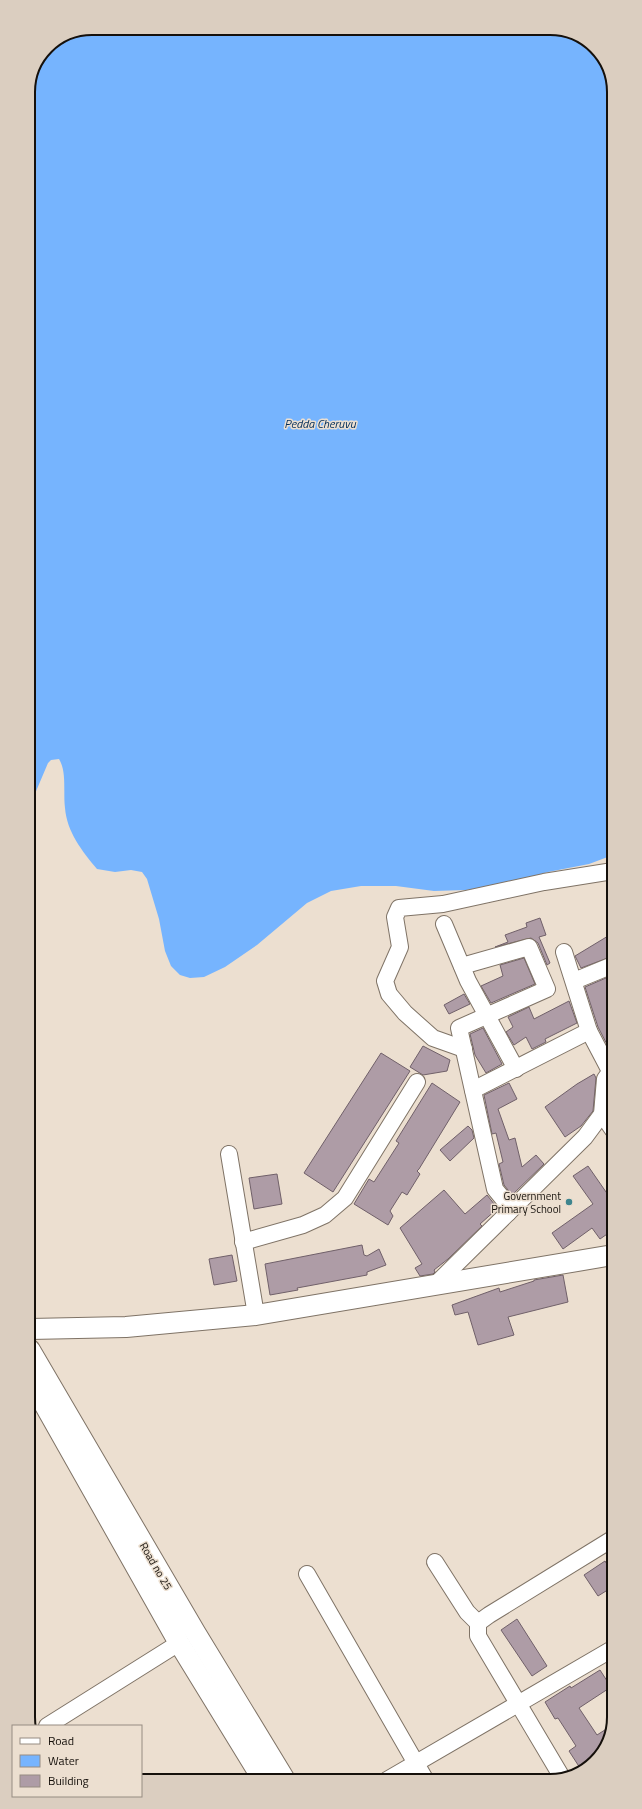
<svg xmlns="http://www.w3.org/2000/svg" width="642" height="1809" viewBox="0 0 642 1809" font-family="'Titillium Web',sans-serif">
	<rect width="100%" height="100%" fill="#ecdfd0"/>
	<path fill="#76b4fe" d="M92,28H554L592,44L612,75L613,855L589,864L548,872L509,883L466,890L434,891L396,886H361L331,891L307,903L257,945L225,967L204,977L190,978L180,975L171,966L165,951L159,919L147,879L142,872L131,870L115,872L97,869C82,851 67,832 65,808C63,792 67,772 59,759L51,760L48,763L34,796L29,802L28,88L47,47Z"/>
	<g fill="#ae9ca6" stroke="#706069">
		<path d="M540,918L546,935L539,937L550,963L547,965L538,943L531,938L495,947L508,942L505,935L527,927L526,923Z"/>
		<path d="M613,933V956L581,968L575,956Z"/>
		<path d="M524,958L535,984L491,1003L481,986L503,976L500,965Z"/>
		<path d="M613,975V1056L598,1027L585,987Z"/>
		<path d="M464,994L470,1004L449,1014L444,1005Z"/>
		<path d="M569,1001L577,1023L545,1039L546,1042L532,1049L526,1037L514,1045L506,1032L513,1027L508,1017L529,1007L534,1019Z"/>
		<path d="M483,1028L502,1064L486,1073L475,1055L470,1034Z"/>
		<path d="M423,1046L450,1060L447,1071L423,1075L410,1067Z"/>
		<path d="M381,1053L410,1071L333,1192L304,1173Z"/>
		<path d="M594,1074L596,1078L593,1111L581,1126L565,1137L545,1107L577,1084Z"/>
		<path d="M432,1083L460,1102L419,1169L417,1171L420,1174L407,1195L402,1192L390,1211L393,1216L388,1225L354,1204L369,1179L374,1182L399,1143L396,1141Z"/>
		<path d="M509,1083L517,1099L498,1109L509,1140L515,1138L522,1167L536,1155L544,1164L512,1195L504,1185L499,1164L503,1162L496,1133L492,1134L484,1095Z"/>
		<path d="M468,1126L472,1130L474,1138L450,1161L440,1150Z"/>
		<path d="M588,1166L613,1202V1230L600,1239L592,1228L563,1249L552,1233L593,1204L573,1176Z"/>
		<path d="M277,1174L282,1204L254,1209L249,1178Z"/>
		<path d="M444,1190L465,1214L487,1195L495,1205L497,1209L480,1224L482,1226L448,1259L434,1270L435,1272L433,1274L420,1276L415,1268L422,1264L400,1228Z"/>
		<path d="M362,1245L364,1255L367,1256L379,1249L386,1265L367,1272V1275L297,1288L298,1290L270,1295L265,1264Z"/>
		<path d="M232,1255L237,1281L214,1285L209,1259Z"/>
		<path d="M563,1275L568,1302L508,1317L514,1335L478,1345L468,1312L455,1315L452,1305L499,1288L500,1292L534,1281V1280Z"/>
		<path d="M605,1561L614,1576V1586L598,1596L584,1575Z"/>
		<path d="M517,1619L547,1666L532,1676L501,1630Z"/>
		<path d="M600,1670L611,1687L579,1708L597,1735L611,1726L601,1754L580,1768L569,1751L576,1746L558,1718L555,1719L545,1702L570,1686L571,1688Z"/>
	</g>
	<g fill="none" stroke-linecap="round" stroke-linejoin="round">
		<g stroke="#7f7366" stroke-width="18">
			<g id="minor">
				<path d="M444,924L468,981L516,1069"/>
				<path d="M564,952L589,1031L610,1071"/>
				<path d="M462,966L529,947L547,989L459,1028L495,1189L504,1200L508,1213"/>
				<path d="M574,981L613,965"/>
				<path d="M464,1049L433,1038L405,1013L389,994L385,981L400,947L395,917L399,908L443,904L544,882L613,871"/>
				<path d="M473,1090L589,1031"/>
				<path d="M602,1114L613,1130"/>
				<path d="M229,1154L256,1315"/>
				<path d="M243,1242L303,1225L325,1215L345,1198L417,1082"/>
				<path d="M437,1283L585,1137L602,1114L605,1079L613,1068"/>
				<path d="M435,1562L467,1612L478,1623"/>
				<path d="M307,1574L425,1779"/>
				<path d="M47,1726L179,1643"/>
				<path d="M563,1779L478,1636V1623L489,1615L614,1538"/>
				<path d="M387,1780L614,1648"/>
			</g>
		</g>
		<g stroke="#7f7366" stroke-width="22">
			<g id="tertiary">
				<path d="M30,1329L126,1327L256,1315L613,1255"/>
				<path d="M30,1350L195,1632L285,1780"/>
				<path d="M30,1379L179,1643L263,1780"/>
			</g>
		</g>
		<use href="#minor" stroke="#fff" stroke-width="16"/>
		<use href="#tertiary" stroke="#fff" stroke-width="20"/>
	</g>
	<circle fill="#3e858e" stroke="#ecdfd0" stroke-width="1.5" cx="569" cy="1202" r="4"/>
	<g text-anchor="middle" stroke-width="3" stroke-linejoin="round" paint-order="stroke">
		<g font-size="11" fill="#15100b" stroke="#ecdfd0" text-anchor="end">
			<text x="561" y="1200">Government<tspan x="561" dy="13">Primary School</tspan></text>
		</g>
		<g font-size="11" fill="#15100b" stroke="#ecdfd0">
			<text transform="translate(156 1566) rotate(60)" y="4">Road no 25</text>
		</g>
		<g font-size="12" font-style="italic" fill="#002c59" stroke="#ecdfd0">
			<text x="320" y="428">Pedda Cheruvu</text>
		</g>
	</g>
	<path d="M0 0H642V1809H0ZM92 35H550A57 57 0 0 1 607 92V1717A57 57 0 0 1 550 1774H92A57 57 0 0 1 35 1717V92A57 57 0 0 1 92 35Z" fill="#dbcec0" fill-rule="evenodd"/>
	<path fill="none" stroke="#15100b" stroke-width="2" d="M92 35H550A57 57 0 0 1 607 92V1717A57 57 0 0 1 550 1774H92A57 57 0 0 1 35 1717V92A57 57 0 0 1 92 35Z"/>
	<rect x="12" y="1725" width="130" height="72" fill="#ecdfd0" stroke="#968c81"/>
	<rect x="20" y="1738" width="20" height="6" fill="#ffffff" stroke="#968c81"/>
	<text x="48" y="1745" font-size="12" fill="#15100b">Road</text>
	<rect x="20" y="1755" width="20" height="12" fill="#76b4fe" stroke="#968c81"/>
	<text x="48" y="1765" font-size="12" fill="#15100b">Water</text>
	<rect x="20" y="1775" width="20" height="12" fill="#ae9ca6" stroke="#968c81"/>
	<text x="48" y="1785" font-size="12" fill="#15100b">Building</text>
</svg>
